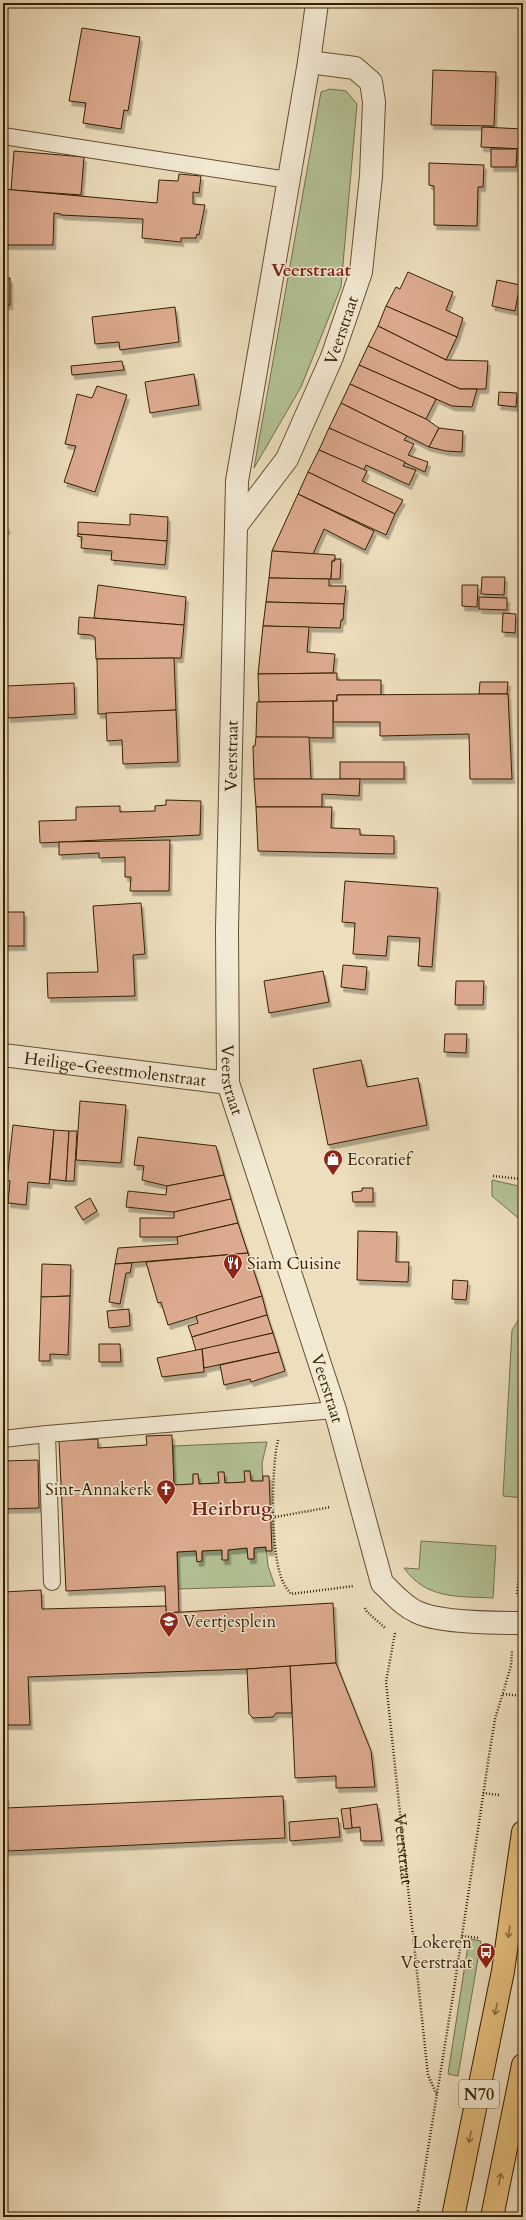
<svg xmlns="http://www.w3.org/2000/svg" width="526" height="2220" viewBox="0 0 526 2220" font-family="Cardo,serif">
	<defs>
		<filter id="shadow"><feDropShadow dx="2.5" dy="4.5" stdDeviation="0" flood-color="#0004"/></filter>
	</defs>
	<rect width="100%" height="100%" fill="#eddebd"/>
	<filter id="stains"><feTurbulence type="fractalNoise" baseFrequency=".005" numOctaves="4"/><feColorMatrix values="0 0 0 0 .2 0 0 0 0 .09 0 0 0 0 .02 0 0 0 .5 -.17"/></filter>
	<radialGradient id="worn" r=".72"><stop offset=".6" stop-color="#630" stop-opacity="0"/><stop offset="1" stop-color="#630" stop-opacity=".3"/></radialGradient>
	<g fill="#b3c295" stroke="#74704a">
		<path d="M330,89L346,91L357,104L341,287L301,387L254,468L321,92Z"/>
		<path d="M492,1180L523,1187V1222L492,1196Z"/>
		<path d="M523,1313V1498L503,1496L512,1330Z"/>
		<path d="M267,1442L262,1463L263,1481H251L250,1471H245V1482L225,1483L224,1472L218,1473L219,1483L199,1484L198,1474H193V1484L174,1485L173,1446Z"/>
		<path d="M421,1541L496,1546L493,1598C458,1596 427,1600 404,1568L419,1569Z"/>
		<path d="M266,1547L268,1566L275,1586L178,1589L177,1552L196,1551L197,1561H202V1551L222,1550V1560L228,1550L247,1548L248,1559L254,1558V1548Z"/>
		<path d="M469,1939L481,1941L458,2076L448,2074Z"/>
	</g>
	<g fill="#dcaa8e" stroke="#361f00" filter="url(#shadow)">
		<path d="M82,28L140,37L128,111L124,110L121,129L83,123L86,103L69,101Z"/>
		<path d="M433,70L496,72L494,126L431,125Z"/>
		<path d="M482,127L523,129V149L481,147Z"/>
		<path d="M491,149H517L516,167H491Z"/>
		<path d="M14,151L84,157L81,195L11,190Z"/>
		<path d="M429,163L484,165L483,187H478L477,226L434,225V186L429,185Z"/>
		<path d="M179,174L201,176L199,193L193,192V204L205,205L199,235L197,234L196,238H181V242L142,238L143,219L61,215V214L54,213L53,245H3V189L157,203L159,180L178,181Z"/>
		<path d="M408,272L453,292L446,310L463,318L457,337L386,306L396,287L400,289Z"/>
		<rect x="3" y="278" width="7" height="27"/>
		<path d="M497,280L520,285L515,311L492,306Z"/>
		<path d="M386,306L457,337L446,360L378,326Z"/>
		<path d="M175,307L179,342L120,350L119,342L95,344L92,317Z"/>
		<path d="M378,326L446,360L488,361L486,389H460L368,346Z"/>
		<path d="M368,346L460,389H477L472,407L452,406L359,365Z"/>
		<path d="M122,361L124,370L72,375L71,366Z"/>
		<path d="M359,365L436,399L426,419L350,384Z"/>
		<path d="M194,374L199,405L150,413L145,382Z"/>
		<path d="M350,384L426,419L439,428L429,447L341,403Z"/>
		<path d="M97,386L127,395L95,492L64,482L76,446L65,444L77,394L92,398Z"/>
		<path d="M499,392L517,393L516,407L498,405Z"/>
		<path d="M341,403L407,436L404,440L414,444L408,455L428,462L425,472L329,428Z"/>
		<path d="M329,428L405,462L403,466L416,470L409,485L366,465L364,470L319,450Z"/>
		<path d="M439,428L463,431L462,452L446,451L429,447Z"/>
		<path d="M319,450L367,471L362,481L403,500L395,514L308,472Z"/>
		<path d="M308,472L395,514L386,535L298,494Z"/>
		<path d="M298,494L374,531L365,550L324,529L313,554L272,551Z"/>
		<path d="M130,514L168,517L167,541L78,534V522L130,525Z"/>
		<path d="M3,520L8,529L3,532Z"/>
		<path d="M78,534L167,541L165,565L111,560L112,551L81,548L82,537L77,536Z"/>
		<path d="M272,551L335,555V561H332L331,579L269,578Z"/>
		<path d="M334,559H341L340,579H331L332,561H335Z"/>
		<path d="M482,577H505L504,595L481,594Z"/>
		<path d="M269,578L329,579V586H346L344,604L266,602Z"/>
		<path d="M98,585L186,597L184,625L94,618Z"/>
		<path d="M462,585H478L477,607L462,606Z"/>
		<path d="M479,597L507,598V610L479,609Z"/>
		<path d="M266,602L344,604L343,620H341L340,628L263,626Z"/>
		<path d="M503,613L516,614L515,633L502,632Z"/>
		<path d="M79,617L184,625L181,658L96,659L95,637L91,635L78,634Z"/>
		<path d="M263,626L309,627L307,652L335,654L333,673L258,674Z"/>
		<path d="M174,658L176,710L98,714L97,659Z"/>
		<path d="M337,673V680H381V695H337V701L259,702L258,674Z"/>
		<path d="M480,682H508L507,694H479Z"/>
		<path d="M74,683L75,714L8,718L6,686Z"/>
		<path d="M479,694H508L512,779H470L469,734L380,736V722H333V701H337V695Z"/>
		<path d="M333,701V738L256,737L257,702Z"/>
		<path d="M176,710L178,762L123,764L122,740L107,741L106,713Z"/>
		<path d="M256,737H309L311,779H254L253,746H255Z"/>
		<rect x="340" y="762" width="64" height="17"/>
		<path d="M254,779H360L359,796L322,794V807H256Z"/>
		<path d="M166,800L201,801L200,835L40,843L39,821L76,820V807L120,806V812L155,811V806L166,805Z"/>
		<path d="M256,807H332L331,828L360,829V835L394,836V854L258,851Z"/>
		<path d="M170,840L169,891H130L131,877H125V857L99,858V853L59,855V842Z"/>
		<path d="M345,881L438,888L432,967L418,966L420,938L388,936L386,956L353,954L355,923L342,922Z"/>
		<path d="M141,903L145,954L133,955L135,996L48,998L47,973L98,972L93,906Z"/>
		<rect x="3" y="912" width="4" height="34"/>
		<rect x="7" y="912" width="17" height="34"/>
		<path d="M343,965L367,967L365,990L341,987Z"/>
		<path d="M323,971L329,1002L269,1013L264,981Z"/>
		<path d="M456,981H484L483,1005H455Z"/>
		<path d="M445,1034H467L466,1053L444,1052Z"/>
		<path d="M361,1060L367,1087L418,1078L427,1125L328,1145L313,1069Z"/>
		<path d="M80,1101L126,1105L121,1163L76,1160Z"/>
		<path d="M13,1125L54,1130L49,1184L28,1182L26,1205L8,1203L10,1181L7,1180Z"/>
		<path d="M54,1130L69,1131L66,1181L50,1179Z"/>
		<path d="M69,1131H77L74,1181H66Z"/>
		<path d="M138,1137L216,1146L224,1175L167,1186L142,1180L144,1166L134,1165Z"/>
		<path d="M224,1175L231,1199L174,1212L126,1207L128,1191L166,1195L167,1186Z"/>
		<path d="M362,1188H373V1202H353L352,1192L362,1191Z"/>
		<path d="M90,1198L97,1211L83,1220L75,1207Z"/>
		<path d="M231,1199L238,1223L177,1237H140V1218H174V1212Z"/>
		<path d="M238,1223L248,1253L115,1264L118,1248L178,1244L177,1237Z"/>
		<path d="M358,1231L397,1232L396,1262H409L408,1282L357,1280Z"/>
		<path d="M248,1253L262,1296L168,1325L161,1302L158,1303L146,1262Z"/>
		<path d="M132,1263L130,1273H126L120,1304L109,1302L115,1264Z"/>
		<path d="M42,1264L71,1265L70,1296L41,1297Z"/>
		<path d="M453,1280L468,1281L466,1300L452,1299Z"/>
		<path d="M70,1296L68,1355L50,1354V1361H39L41,1297Z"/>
		<path d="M262,1296L267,1315L192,1337L188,1326L198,1323L196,1316Z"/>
		<path d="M129,1309L130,1326L109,1328L107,1311Z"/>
		<path d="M267,1315L273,1333L196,1351L192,1337Z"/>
		<path d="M273,1333L279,1352L204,1368L202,1349Z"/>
		<path d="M99,1344H120L121,1362H99Z"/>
		<path d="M202,1349L204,1372L162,1377L157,1358Z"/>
		<path d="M279,1352L285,1371L251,1382L250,1379L224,1385L220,1365Z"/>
		<path d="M172,1435L174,1485L193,1484V1474H198L199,1484L219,1483L218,1472H224L225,1483L245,1482L244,1471H250L251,1481H263V1476H269L272,1551H266V1547L254,1548V1559H248L247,1548L228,1550V1560H222V1550L202,1551V1561L197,1562L196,1551L177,1552L179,1612L166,1613L165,1586L66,1591L59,1441L98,1439V1448L147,1445L146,1436Z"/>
		<path d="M38,1460L39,1508L3,1509V1461Z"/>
		<path d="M41,1590L42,1609L166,1606V1613L333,1603L336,1663L247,1669L28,1677L30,1725H3V1592Z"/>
		<path d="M336,1663L371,1751L375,1787L336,1788V1776L295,1778L290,1666Z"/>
		<path d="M290,1666L292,1713H276L273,1717L253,1718L249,1714L247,1669Z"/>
		<path d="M3,1796H6L8,1851H3Z"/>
		<path d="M283,1796L285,1838L8,1851L6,1808Z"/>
		<path d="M377,1804L382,1841H361L360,1827L352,1828L350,1808Z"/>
		<path d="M350,1808L352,1828L344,1829L341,1809Z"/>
		<path d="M338,1818L340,1837L290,1841L289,1822Z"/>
	</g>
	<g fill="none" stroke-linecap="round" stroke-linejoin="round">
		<g stroke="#644f2f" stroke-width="18">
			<g id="lane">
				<path d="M3,136L288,180"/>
				<path d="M3,1439L47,1434"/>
				<path d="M52,1582L47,1434L335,1410"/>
			</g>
		</g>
		<g stroke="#644f2f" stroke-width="24">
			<g id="street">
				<path id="s2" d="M317,3L309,62L237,481L227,929L228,1083L335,1410L382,1583C393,1593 403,1606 417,1612C439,1623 497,1623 523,1623"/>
				<path id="s3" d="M236,526L287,459L332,357L361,272L371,176L374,102L371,82L355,68L309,62"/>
				<path id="s4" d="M3,1055L228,1083"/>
			</g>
		</g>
		<g stroke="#361f00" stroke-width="24">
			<g id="primary">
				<path d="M453,2217L503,1971L523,1832"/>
				<path d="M492,2217L523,2065"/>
			</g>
		</g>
		<g stroke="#361f00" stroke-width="2.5" stroke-dasharray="1 2" stroke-linecap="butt">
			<path d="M523,1077V1179"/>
			<path d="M493,1176L522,1179"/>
			<path d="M278,1440C271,1468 270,1560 284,1584C286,1588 289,1591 291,1594L354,1586"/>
			<path d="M275,1517L331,1507"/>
			<path d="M517,1594L523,1541"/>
			<path d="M365,1608L367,1612L385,1628"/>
			<path id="s1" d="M395,1633L386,1682L428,2075L437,2095"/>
			<path d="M503,1694L523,1696"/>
			<path d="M483,1793L499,1795"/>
			<path d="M462,1936L478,1938"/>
			<path d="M417,2217L454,1989L489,1756L495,1719L511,1666L512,1651"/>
		</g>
		<use href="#lane" stroke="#f3ead4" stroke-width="16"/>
		<use href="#street" stroke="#f3ead4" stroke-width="22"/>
		<use href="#primary" stroke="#e6bf7e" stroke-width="22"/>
	</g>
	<defs><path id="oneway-shaft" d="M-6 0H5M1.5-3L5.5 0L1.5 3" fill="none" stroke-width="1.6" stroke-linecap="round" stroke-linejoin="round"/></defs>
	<g stroke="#8e6f3f">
		<use href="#oneway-shaft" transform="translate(509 1932) rotate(98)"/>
		<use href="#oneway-shaft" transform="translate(496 2009) rotate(101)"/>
		<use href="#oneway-shaft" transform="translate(470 2137) rotate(101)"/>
		<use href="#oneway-shaft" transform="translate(500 2179) rotate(-78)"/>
	</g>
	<defs>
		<g id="shop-pin" transform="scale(1)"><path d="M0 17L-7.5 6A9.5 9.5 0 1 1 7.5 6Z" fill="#8f2418" stroke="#f3ead4"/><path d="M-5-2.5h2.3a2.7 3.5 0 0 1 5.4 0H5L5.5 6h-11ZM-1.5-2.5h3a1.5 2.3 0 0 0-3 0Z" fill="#fff"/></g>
		<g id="restaurant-pin" transform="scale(1)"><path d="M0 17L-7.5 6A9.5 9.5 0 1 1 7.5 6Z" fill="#8f2418" stroke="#f3ead4"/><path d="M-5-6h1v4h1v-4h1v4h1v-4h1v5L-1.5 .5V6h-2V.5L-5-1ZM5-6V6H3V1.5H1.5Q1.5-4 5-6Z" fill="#fff"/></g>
		<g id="church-pin" transform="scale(1)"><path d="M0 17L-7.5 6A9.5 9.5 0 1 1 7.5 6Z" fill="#8f2418" stroke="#f3ead4"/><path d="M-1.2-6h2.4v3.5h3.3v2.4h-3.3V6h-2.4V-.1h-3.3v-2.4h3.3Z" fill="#fff"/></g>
		<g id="school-pin" transform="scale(1)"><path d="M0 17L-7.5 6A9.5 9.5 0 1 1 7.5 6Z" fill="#8f2418" stroke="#f3ead4"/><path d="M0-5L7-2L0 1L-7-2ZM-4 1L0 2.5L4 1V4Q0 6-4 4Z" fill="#fff"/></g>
		<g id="bus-pin" transform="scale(1)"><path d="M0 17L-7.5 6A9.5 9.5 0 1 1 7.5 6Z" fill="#8f2418" stroke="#f3ead4"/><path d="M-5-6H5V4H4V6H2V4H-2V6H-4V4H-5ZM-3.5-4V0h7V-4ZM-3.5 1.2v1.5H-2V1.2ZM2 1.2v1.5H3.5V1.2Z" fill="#fff"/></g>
	</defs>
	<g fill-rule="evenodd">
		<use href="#shop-pin" x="333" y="1159"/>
		<use href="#restaurant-pin" x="233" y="1263"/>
		<use href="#church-pin" x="166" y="1489"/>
		<use href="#school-pin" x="169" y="1621"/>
		<use href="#bus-pin" x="486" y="1952"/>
	</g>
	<g text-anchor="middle" stroke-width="3" stroke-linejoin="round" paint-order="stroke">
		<rect fill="#f3ead4" stroke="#6f5c40" stroke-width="1" x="459" y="2080" width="40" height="28" rx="3"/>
		<g font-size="16" font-weight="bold" fill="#361f00">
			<text x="479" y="2100">N70</text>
		</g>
		<g font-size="17" fill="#361f00" stroke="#f3ead4">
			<text dy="6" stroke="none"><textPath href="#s3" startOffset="224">Veerstraat</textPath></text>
			<text transform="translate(231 756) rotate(-89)" y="6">Veerstraat</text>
			<text dy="6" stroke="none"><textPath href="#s4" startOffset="113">Heilige-Geestmolenstraat</textPath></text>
			<text dy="6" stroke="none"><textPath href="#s2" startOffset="1084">Veerstraat</textPath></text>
			<text dy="6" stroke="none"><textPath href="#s2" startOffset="1408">Veerstraat</textPath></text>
			<text dy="6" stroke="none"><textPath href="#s1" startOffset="218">Veerstraat</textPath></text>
		</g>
		<g font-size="17" fill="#361f00" stroke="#f3ead4" text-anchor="start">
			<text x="347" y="1165">Ecoratief</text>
			<text x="247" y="1269">Siam Cuisine</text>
			<text x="152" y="1495" text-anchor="end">Sint-Annakerk</text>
			<text x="183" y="1627">Veertjesplein</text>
			<text x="472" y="1948" text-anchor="end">Lokeren<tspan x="472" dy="20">Veerstraat</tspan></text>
		</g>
		<g font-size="18" font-weight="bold" fill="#7a1f14" stroke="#f3ead4">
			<text x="311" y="276">Veerstraat</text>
		</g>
		<g font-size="19" font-weight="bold" fill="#7a1f14" stroke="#f3ead4">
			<text x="232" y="1515">Heirbrug</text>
		</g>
	</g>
	<rect width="526" height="2220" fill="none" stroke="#eddebd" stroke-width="16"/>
	<rect x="4" y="4" width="518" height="2212" fill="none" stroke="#361f00" stroke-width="2"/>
	<rect x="8" y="8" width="510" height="2204" fill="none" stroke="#361f00"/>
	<rect width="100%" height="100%" filter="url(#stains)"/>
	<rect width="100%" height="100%" fill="url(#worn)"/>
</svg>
